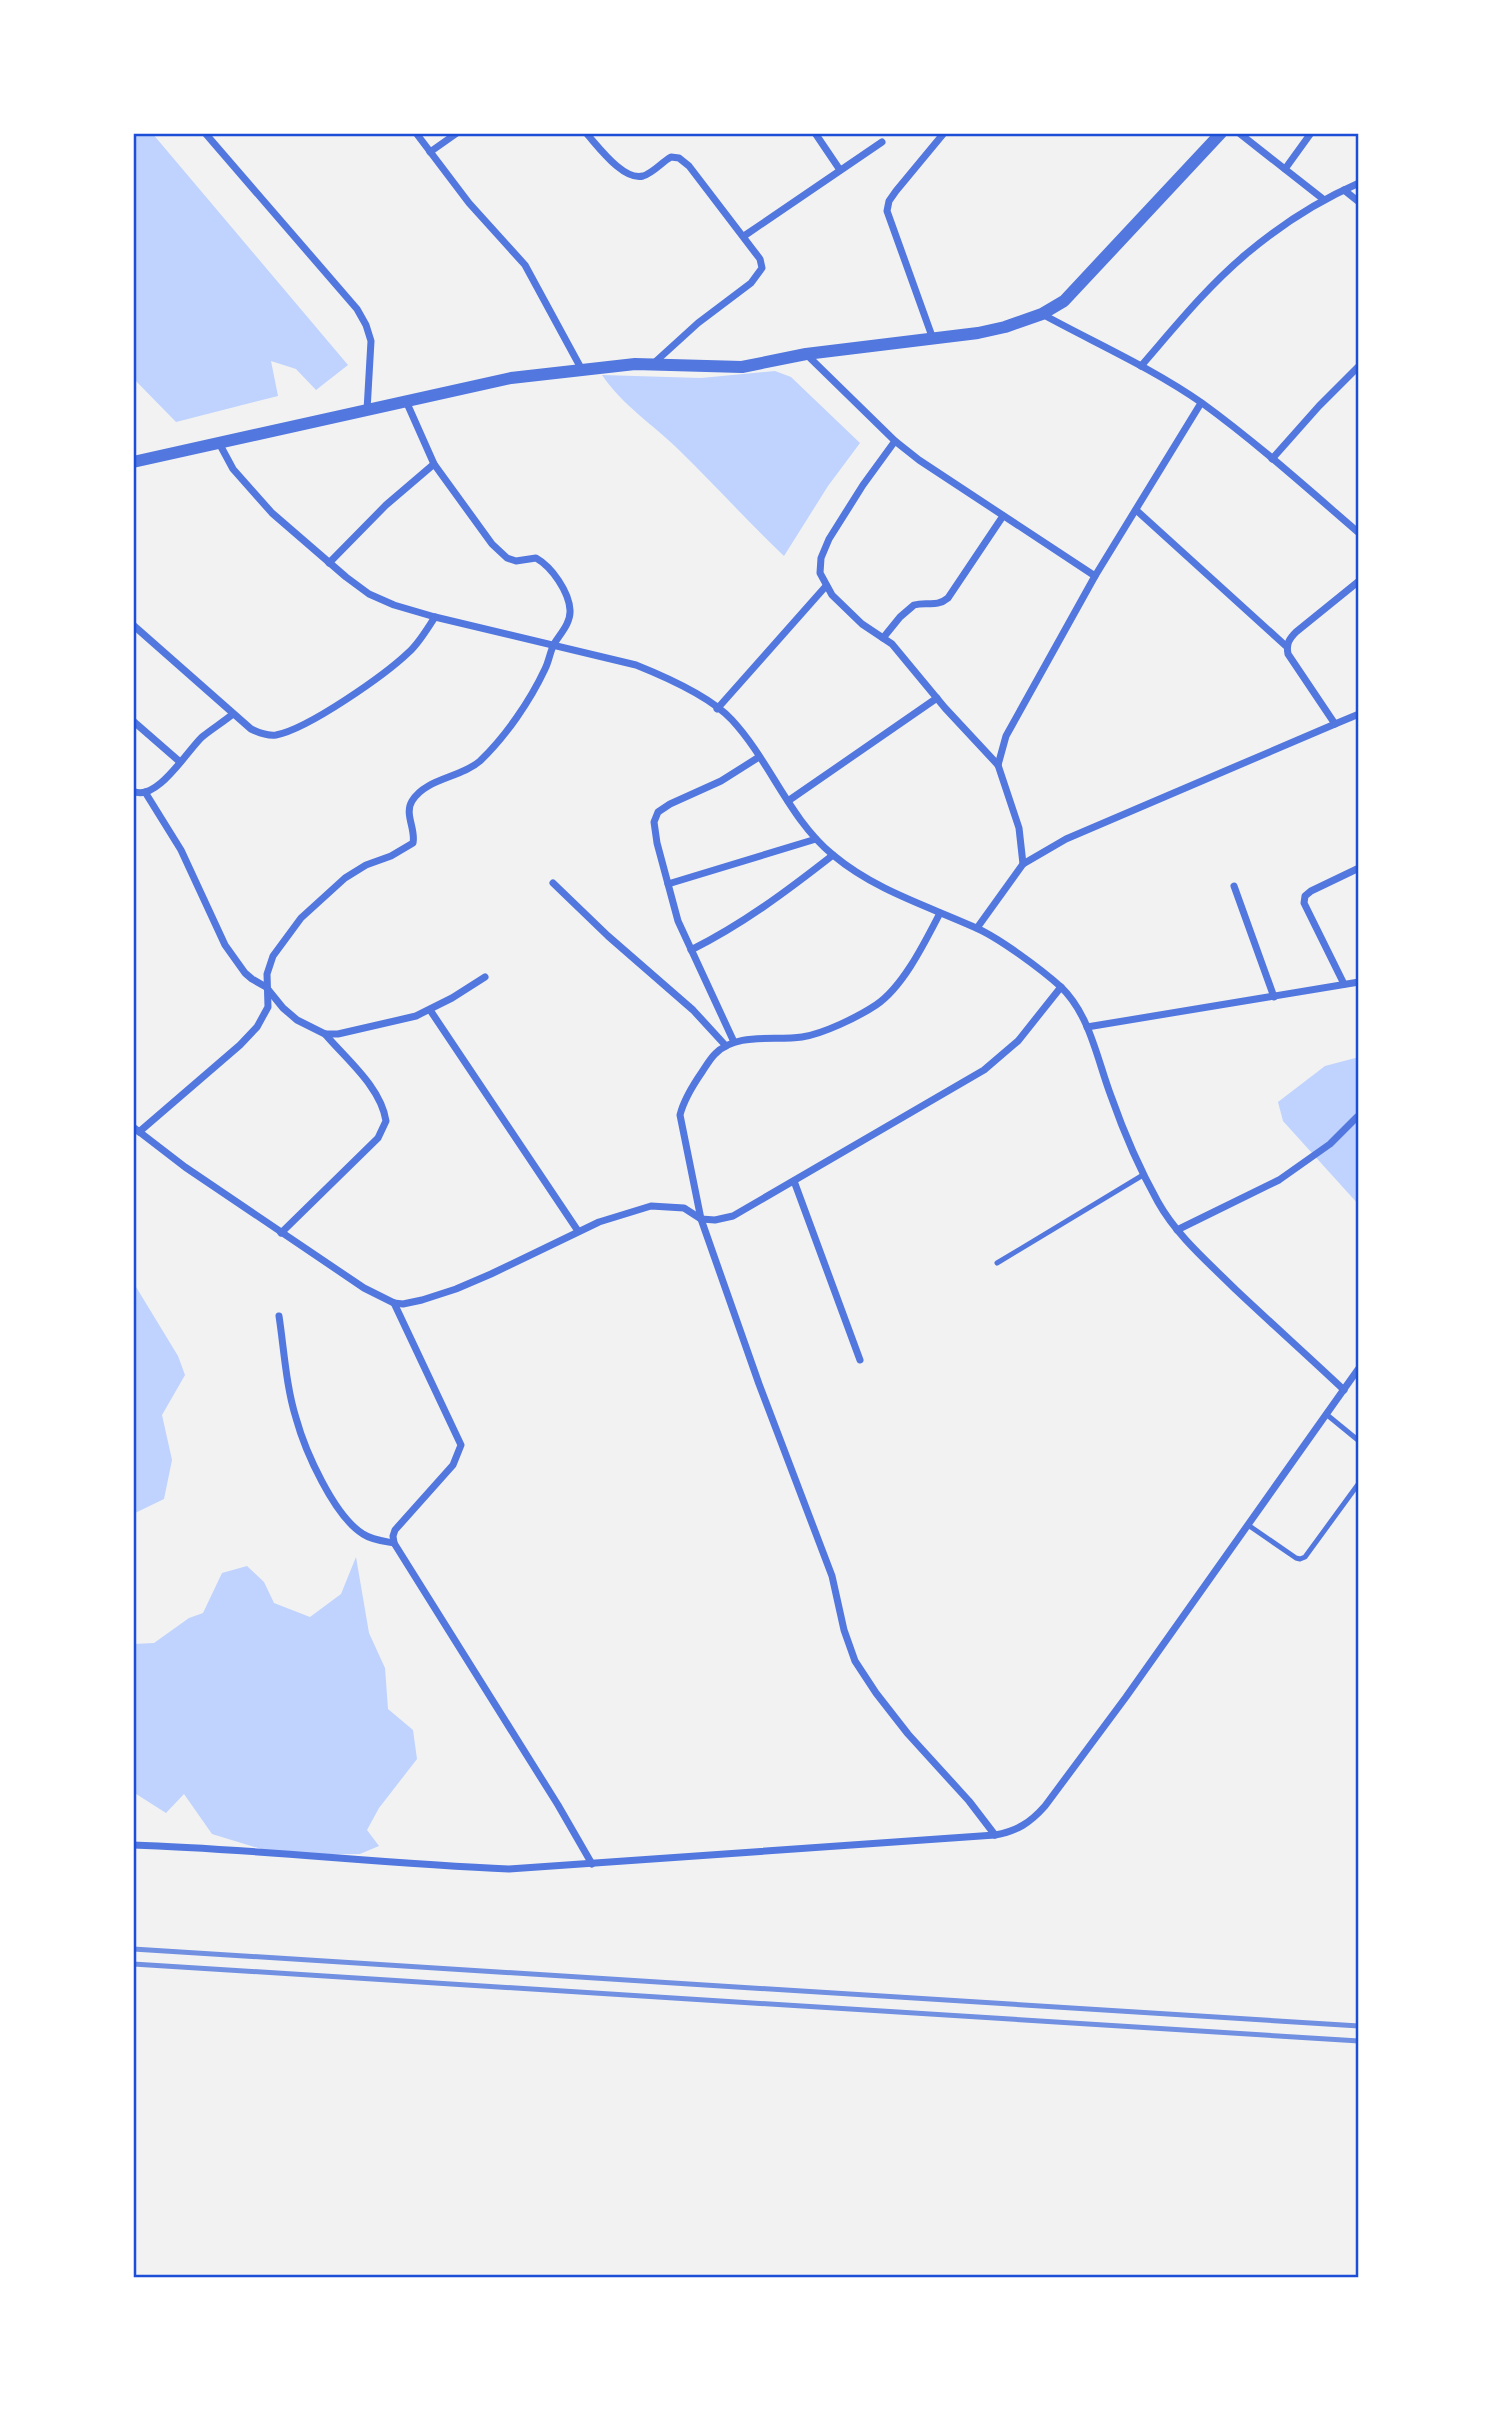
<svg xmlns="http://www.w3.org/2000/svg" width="1492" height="2411" viewBox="0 0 1492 2411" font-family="Helvetica,sans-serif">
	<rect width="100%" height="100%" fill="#f2f2f2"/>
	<g fill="#bfd3fe">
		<path d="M133,133H152L348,365L316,390L296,369L271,361L278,396L176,422L133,378Z"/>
		<path d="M775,371L791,377L860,443L828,486L784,556C748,522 715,485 680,451C655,426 622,405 602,375L701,378Z"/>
		<path d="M1359,1057V1205L1283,1121L1278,1102L1325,1066Z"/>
		<path d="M133,1282L178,1356L185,1375L162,1415L172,1460L164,1499L133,1514Z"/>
		<path d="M356,1557L369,1633L385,1668L388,1709L413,1730L417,1759L379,1808L367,1830L379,1846L360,1854L281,1855L212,1834L184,1794L166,1813L133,1792V1644L154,1643L189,1618L203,1613L222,1573L247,1566L264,1582L274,1603L310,1617L341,1594Z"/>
	</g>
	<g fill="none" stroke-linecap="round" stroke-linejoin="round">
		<g stroke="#5277de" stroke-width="5">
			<path d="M997,1263L1143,1175"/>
			<path d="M1326,1414L1359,1441"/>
			<path d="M1248,1525L1296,1558L1300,1559L1305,1557L1359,1483"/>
		</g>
		<g stroke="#5277de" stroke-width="7">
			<path d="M205,133L357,309L366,325L371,341L367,410"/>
			<path d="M416,133L469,203L525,265L582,370"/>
			<path d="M586,133C598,146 623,181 643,176C653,173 662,162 671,157L679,158L689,166L760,259L762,268L751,283L698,323L654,363"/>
			<path d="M815,133L840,170"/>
			<path d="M1239,133L1323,199"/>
			<path d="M430,152L457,133"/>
			<path d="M1285,169L1311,133"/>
			<path d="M1344,190L1359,202"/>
			<path d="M744,236L882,142"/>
			<path d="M1042,314C1095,343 1152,368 1202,403C1257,443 1308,489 1359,533"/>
			<path d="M933,339L887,211L889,201L896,191L944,133"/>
			<path d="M806,354L895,441L919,460L1095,576"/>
			<path d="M1141,366C1174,328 1206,288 1245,255C1279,226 1318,201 1359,183"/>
			<path d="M895,441L863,485L829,539L821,558L820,573L832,595L862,624L892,644L945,708L998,765"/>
			<path d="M219,443L233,469L272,513L346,577L369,594L394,605L435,617L636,665C666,677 710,696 732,720C770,761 789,819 833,855C875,890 925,905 974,927C998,937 1041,969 1061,987C1090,1015 1097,1059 1111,1096C1124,1133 1139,1168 1158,1202C1177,1236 1208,1262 1235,1289C1271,1323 1308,1356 1344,1390"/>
			<path d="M1272,459L1319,406L1359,366"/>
			<path d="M1136,510L1287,647"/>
			<path d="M329,563L386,505L434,464"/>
			<path d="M1359,581L1296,632C1289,639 1286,644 1288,654L1335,724L1359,714"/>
			<path d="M133,625L251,729C259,733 267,736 276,735C308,729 385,675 409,652C419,643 427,629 435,617"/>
			<path d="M883,638L900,617L914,605C927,601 936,608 948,598L1003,516"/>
			<path d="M717,709L826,586"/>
			<path d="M133,721L180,762"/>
			<path d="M133,791C156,803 187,751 202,737C212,729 223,722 233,714"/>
			<path d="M145,792L181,850L225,945L245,973L252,979L266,987L283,1008L297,1020L325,1034H338L416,1016L452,998L485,977"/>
			<path d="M788,801L937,698"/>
			<path d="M1023,864L1066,839L1335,724"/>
			<path d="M553,883L608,936L693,1010L726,1046"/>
			<path d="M668,884L816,839"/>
			<path d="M1234,886L1274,997"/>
			<path d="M940,913C925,942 903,987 876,1005C858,1017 823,1034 802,1037C774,1041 736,1032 715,1054C710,1059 706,1066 702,1072C693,1085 684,1099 680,1115L701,1219L759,1384L832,1576L844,1630L855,1661L876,1693L908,1734L969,1801L995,1835"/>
			<path d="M977,928L1023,864L1019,828L998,765L1006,736L1095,576L1201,403"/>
			<path d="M691,950C743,924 787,891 833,855"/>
			<path d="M1344,984L1304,903L1305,896L1311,891L1359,868"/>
			<path d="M430,1010L578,1231"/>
			<path d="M1087,1027L1359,982"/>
			<path d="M734,1042L678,921L657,843L654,822L658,812L670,804L721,781L759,757"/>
			<path d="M133,1127L185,1167L364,1288L394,1303L403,1304L422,1300L456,1289L491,1274L599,1222L651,1206L684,1208L701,1219L715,1220L733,1216L984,1070L1018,1041L1061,987"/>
			<path d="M139,1132L240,1045L257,1027L268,1007L267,974L273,956L301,918L345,878L366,865L391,856L413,843C416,829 404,814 412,801C426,778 461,778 480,761C506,736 530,701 545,669C549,661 550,652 554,644C560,634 571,623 570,610C569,592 552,567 536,558L516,561L507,558L492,544L434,464L406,401"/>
			<path d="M794,1181L860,1360"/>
			<path d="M1177,1230L1279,1180L1330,1144L1357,1117"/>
			<path d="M281,1233L378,1138L386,1121C381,1087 346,1059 325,1034"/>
			<path d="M394,1303L461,1445L453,1465L395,1530L393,1536L394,1543L558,1805L592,1864"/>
			<path d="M279,1316C284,1349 286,1386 296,1418C305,1451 334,1516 363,1534C372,1540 383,1541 394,1543"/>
			<path d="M133,1845C258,1849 383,1864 509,1869L995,1835C1017,1831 1030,1823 1045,1806L1126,1697L1359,1368"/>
		</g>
		<path stroke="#5277de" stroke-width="12" d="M133,462L511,378L635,364L742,367L806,354L978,333L1005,327L1042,314L1064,301L1221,133"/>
		<g stroke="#7290e2" stroke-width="5">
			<path d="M133,1949L1359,2026"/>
			<path d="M133,1964L1359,2041"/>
		</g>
	</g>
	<rect width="1492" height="2411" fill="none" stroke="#ffffff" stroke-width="270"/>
	<rect x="135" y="135" width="1222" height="2141" fill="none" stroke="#1d4ed8" stroke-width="2.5"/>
</svg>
